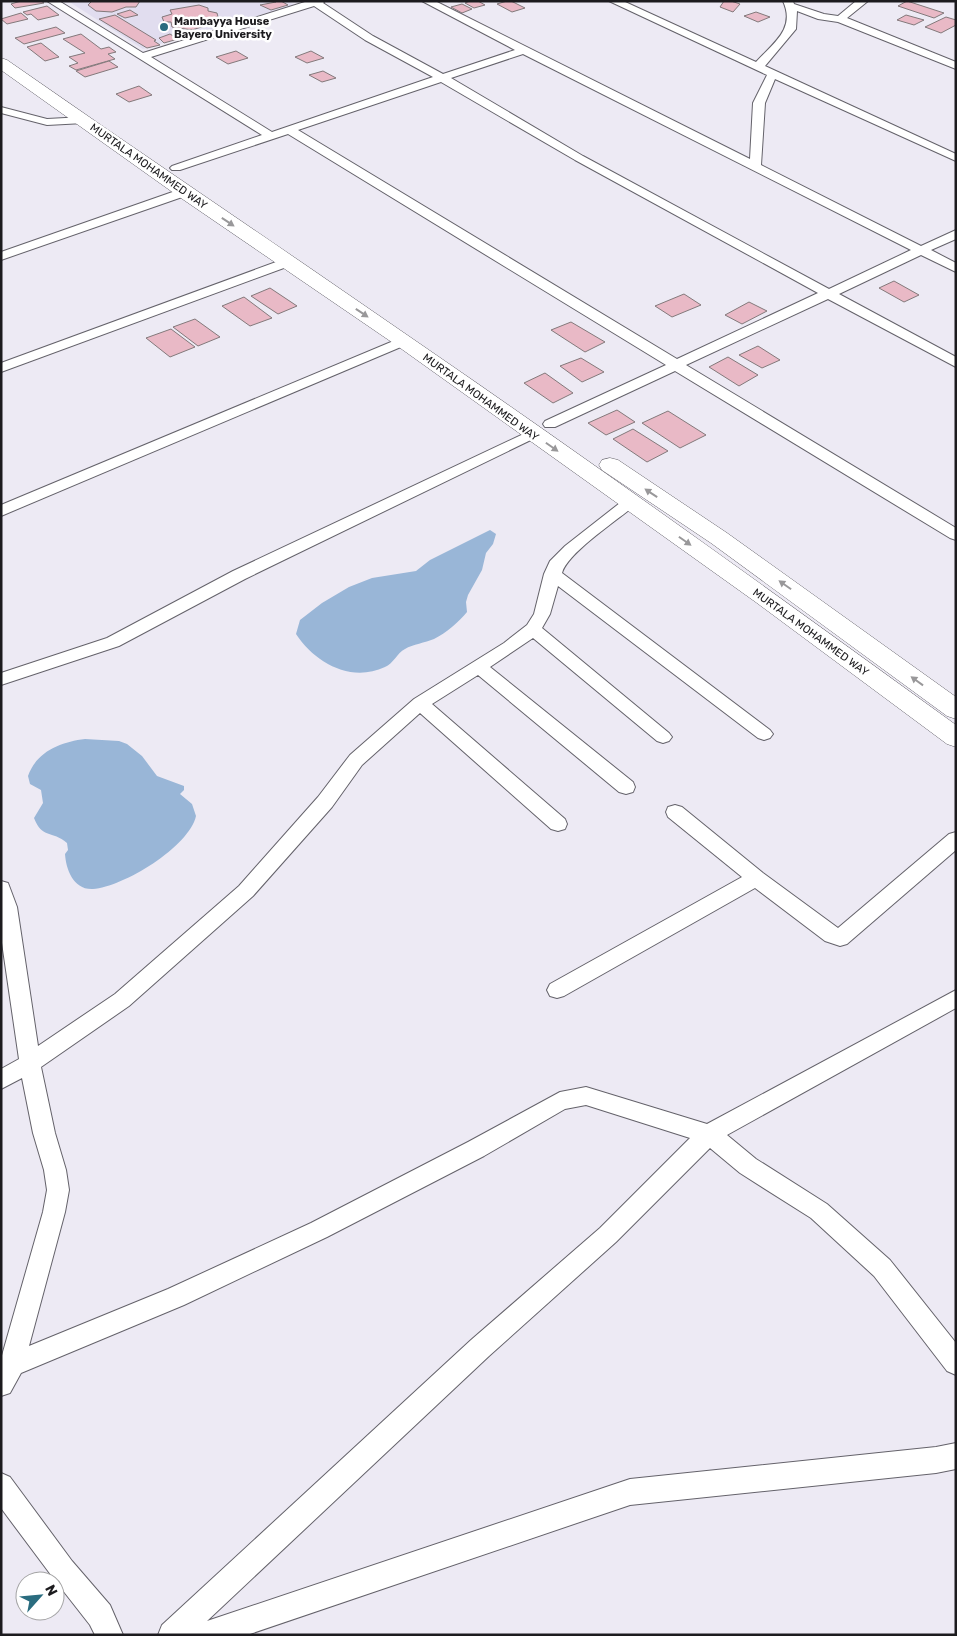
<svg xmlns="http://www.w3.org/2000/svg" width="957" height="1636" viewBox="0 0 957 1636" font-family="Rubik,sans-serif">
	<rect width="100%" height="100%" fill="#edeaf4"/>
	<path fill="#e1ddef" d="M68,1H288L295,5L143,49Z"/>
	<g fill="#99b6d7">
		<path d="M490,530L496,534L493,544L486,553L482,570L468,595L466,602L467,612C459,622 446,633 434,639C425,643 413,644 405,649C397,653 393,664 385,667C351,683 315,663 296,634L300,620L322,603L349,587L372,578L416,571L430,560Z"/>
		<path d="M85,739L119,741L127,744L142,756L157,776L184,786V790L180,794L192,804L196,816C189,847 123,887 93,889C73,890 66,869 65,854L68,850L67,843C52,830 42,839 34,818L43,803L41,790L30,784L28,776C37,751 61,742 85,739Z"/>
	</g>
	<g fill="#e9b9c6" stroke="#83797b">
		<path d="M21,1H41L44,3L15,8L11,4Z"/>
		<path d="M92,1H140L136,7H126L112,12L96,11L88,5Z"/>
		<path d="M274,1H281L288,5L271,10L260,5L276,2Z"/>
		<path d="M470,1H478L485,5L474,8L465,3Z"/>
		<path d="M507,1H511L525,8L512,12L497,4Z"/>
		<path d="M724,1H731L740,4L733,12L720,7Z"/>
		<path d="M907,1L944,13L934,18L898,6Z"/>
		<path d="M462,4L472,9L462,13L451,7Z"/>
		<path d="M199,5L208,8V11L217,13L218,17L208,20L211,24L192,30L172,27L171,22H164L162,17L172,14L170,10Z"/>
		<path d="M47,6L59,15L38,20L31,14L27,15L23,12Z"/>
		<path d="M130,10L138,15L125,18L117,14Z"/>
		<path d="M756,12L770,17L758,22L744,16Z"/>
		<path d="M21,13L28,19L7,24L1,19Z"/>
		<path d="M115,15L156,40L154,41L160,45L147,48L99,19Z"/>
		<path d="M906,15L924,20L914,25L897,20Z"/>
		<path d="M946,17L956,20V25L941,33L925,27Z"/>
		<path d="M56,27L65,33L24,44L15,38Z"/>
		<path d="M81,34L101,49L109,47L116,52L108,54L115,59L76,70L69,66L78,63L69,57L85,53L63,39Z"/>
		<path d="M170,34L178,39L164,43L159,38Z"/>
		<path d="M41,43L59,57L45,61L27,47Z"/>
		<path d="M236,51L248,58L228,64L216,57Z"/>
		<path d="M311,51L324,58L307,63L295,57Z"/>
		<path d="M109,61L118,67L85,77L76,71Z"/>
		<path d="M323,71L336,78L322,82L309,75Z"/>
		<path d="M139,86L152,95L129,102L116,94Z"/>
		<path d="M894,281L919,295L904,302L879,288Z"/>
		<path d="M270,288L297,306L278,314L251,296Z"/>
		<path d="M684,294L701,305L672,317L655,306Z"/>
		<path d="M244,297L272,318L250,326L222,306Z"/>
		<path d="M749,302L767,311L742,324L725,315Z"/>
		<path d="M195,319L220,337L198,346L173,327Z"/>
		<path d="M571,322L605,342L585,352L551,330Z"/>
		<path d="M171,329L195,347L170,357L146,338Z"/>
		<path d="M758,346L780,360L762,368L739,355Z"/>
		<path d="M728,357L758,375L739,386L709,367Z"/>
		<path d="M581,358L604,372L582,382L560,366Z"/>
		<path d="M545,373L573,393L553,403L524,383Z"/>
		<path d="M617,410L635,422L606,435L588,423Z"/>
		<path d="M668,411L706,435L680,448L642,423Z"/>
		<path d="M633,429L668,451L647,462L613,439Z"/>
	</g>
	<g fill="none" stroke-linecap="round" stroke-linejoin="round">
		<g stroke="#64626a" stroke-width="2">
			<g id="minor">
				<path d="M47,1H59L143,53L308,1H325L323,3L373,36L443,74L515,50L422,1H435L750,159L753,103L767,75L609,1H623L756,62C773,43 796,29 783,1H793L794,4L824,14L838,16L856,1H868L847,18L956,62V69L838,22L818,19L797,11L796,29L765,66L956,154V161L775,79L765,103L761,165L921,246L956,230V239L931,250L956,263V272L921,255L839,294L956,357V367L828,299L686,365L956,528V540L950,538L675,371L555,427H545L543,424L545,421L666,365L288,134L180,170H172L170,168L172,166L262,135ZM314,6L365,40L433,77L272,132L151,57ZM523,54L911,250L829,289L583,156L451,78ZM441,82L575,160L818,293L677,359L298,130Z"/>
				<path d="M1,107L47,119L84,117L90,120L84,123L47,125L1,113Z"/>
				<path d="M184,188L188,189L190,192L188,195L1,260V252Z"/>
				<path d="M287,258L292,259L293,262L292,265L1,372V363Z"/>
				<path d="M403,337L408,338L410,341L408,344L1,516V505Z"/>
				<path d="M532,430L537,431L539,434L537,437L245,579L119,646L1,685V673L107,638L233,571Z"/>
				<path d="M630,497L635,499L638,502L635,505C618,520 567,553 562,573L770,730L773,734L770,738L764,740L758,738L558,586L550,614L542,628L669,733L672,737L669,741L663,743L657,741L533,638L490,667L633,782L635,787L633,792L626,794L619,792L478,675L432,704L565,819L567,824L565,829L558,831L551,829L420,713L362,765L332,807L253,896L129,1006L41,1067L55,1133L66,1170L69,1190L65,1212L29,1346L168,1289L311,1223L468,1142L560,1092L586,1087L707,1124L956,990V1008L727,1135L756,1159L827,1204L890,1260L956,1343V1375L947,1371L874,1276L811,1218L740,1173L710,1148L616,1242L489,1356L207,1621L630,1479L936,1447L956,1443V1469L936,1473L630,1505L247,1635H158L162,1625L471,1340L600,1228L690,1138L586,1105L565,1109L484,1156L327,1237L184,1305L21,1373L10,1393L1,1396V1359L43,1212L47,1190L44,1170L33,1133L22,1078L1,1089V1069L19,1059L1,936V881L8,883L17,907L38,1046L115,994L239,886L318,797L350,755L414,699L504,643L527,625L534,614L544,574L550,561L565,546L625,499Z"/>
				<path d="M675,805L682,807L763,873L838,928L949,834L956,832V850L847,944L840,946L825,941L755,888L564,996L557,998L550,996L547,990L550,984L742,877L668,817L666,812L668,807Z"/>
				<path d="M1,1473L10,1477L72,1561L110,1605L123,1635H95L90,1625L54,1579L1,1508Z"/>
			</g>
		</g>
		<g stroke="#64626a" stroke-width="1">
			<g id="secondary">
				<path d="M1,58L7,60C140,153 276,244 410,337C594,463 775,594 956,725V747L947,744L757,603L396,345L178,196L1,70Z"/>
				<path d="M610,458L618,460L727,533L956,697V719L947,716L711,543L602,470L599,465L602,460Z"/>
			</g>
		</g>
		<use href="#minor" fill="#fff" fill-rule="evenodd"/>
		<use href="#secondary" fill="#fff" fill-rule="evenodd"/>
	</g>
	<defs><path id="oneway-solid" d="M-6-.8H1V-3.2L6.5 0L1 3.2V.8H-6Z" transform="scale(1.25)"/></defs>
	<g fill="#99989a">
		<use href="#oneway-solid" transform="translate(228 222) rotate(34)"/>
		<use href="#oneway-solid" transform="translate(362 313) rotate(34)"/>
		<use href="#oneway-solid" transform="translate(552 447) rotate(35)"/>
		<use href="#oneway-solid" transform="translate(651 493) rotate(-146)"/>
		<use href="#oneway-solid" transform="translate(685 541) rotate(35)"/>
		<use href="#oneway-solid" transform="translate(785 585) rotate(-145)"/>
		<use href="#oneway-solid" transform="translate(917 681) rotate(-144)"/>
	</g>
	<circle fill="#2a6c7f" stroke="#fff" stroke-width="2" cx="164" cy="27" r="5"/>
	<g text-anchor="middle" stroke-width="5" stroke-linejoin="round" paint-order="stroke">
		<g font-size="11" font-weight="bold" fill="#1c1b1e" stroke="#fff" text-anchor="start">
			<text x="174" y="25">Mambayya House<tspan x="174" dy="13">Bayero University</tspan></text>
		</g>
		<g font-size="11" fill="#1c1b1e" stroke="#fff">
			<text transform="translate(149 166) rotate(35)" y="4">MURTALA MOHAMMED WAY</text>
			<text transform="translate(481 397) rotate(36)" y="4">MURTALA MOHAMMED WAY</text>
			<text transform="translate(811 632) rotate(36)" y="4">MURTALA MOHAMMED WAY</text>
		</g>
	</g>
	<rect width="957" height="1636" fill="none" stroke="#1c1b1e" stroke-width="5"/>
	<g transform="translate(40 1596) rotate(63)"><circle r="24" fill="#ffffff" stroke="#a4a4a5"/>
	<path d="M0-4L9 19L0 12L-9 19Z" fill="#2a6c7f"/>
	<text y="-8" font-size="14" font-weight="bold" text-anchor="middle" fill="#1c1b1e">N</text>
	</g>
</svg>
